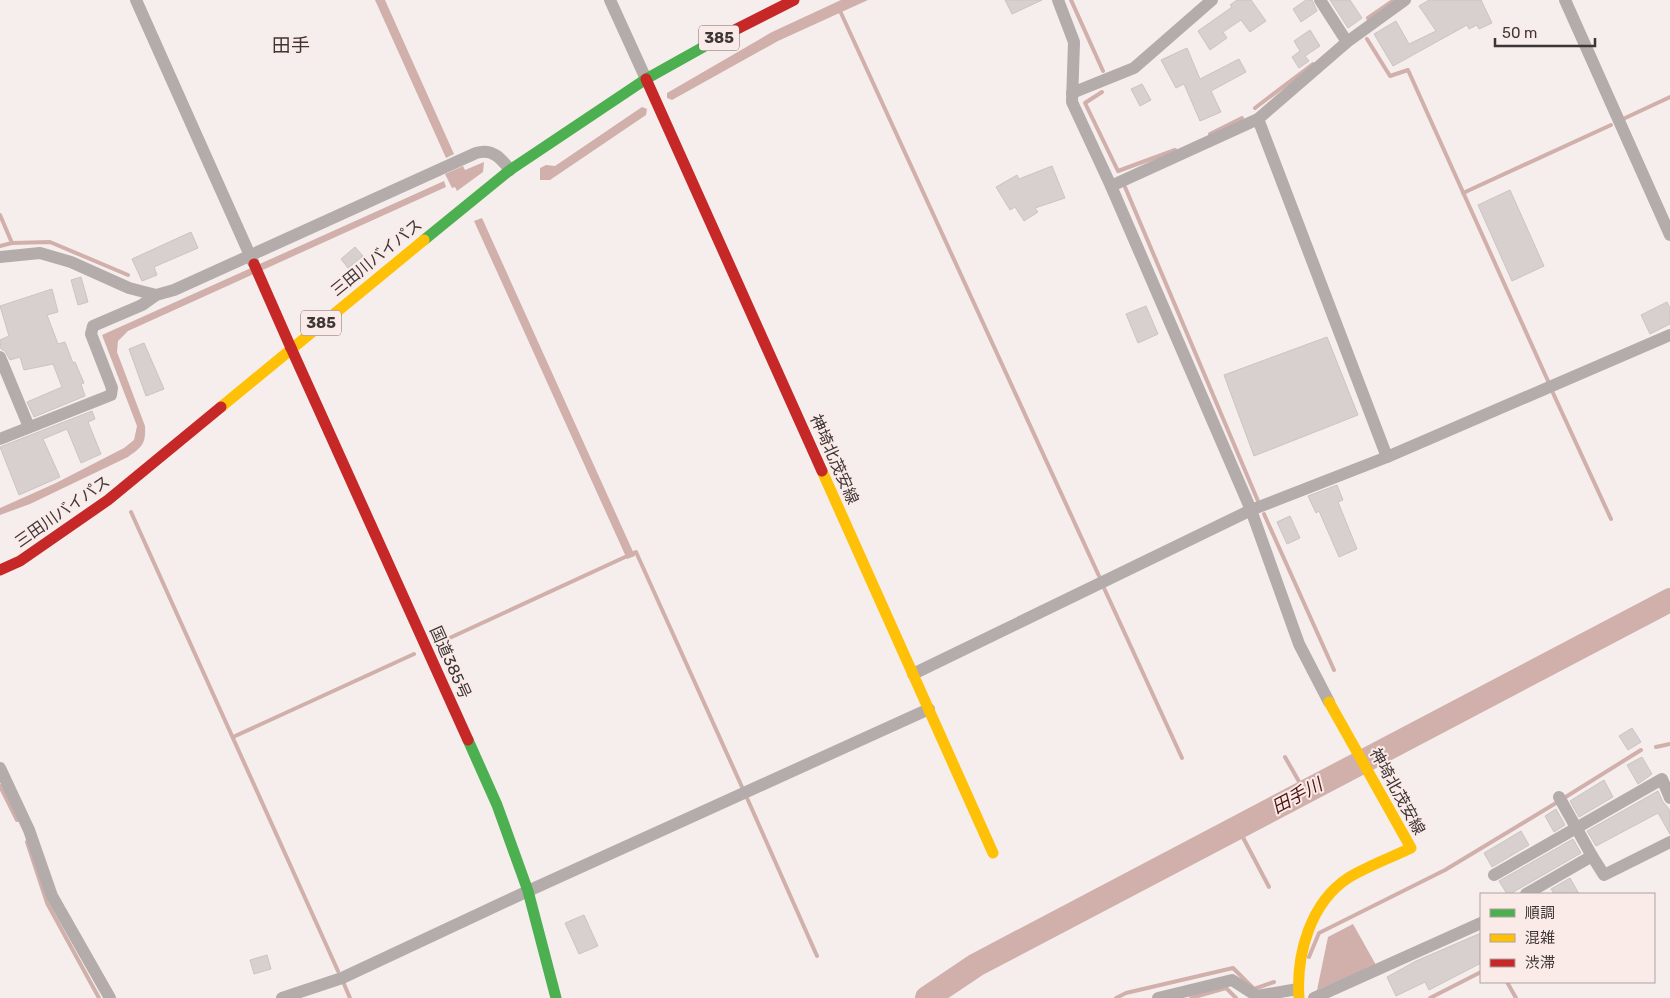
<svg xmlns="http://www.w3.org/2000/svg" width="1670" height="998" viewBox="0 0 1670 998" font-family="Rubik,'Noto Sans JP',sans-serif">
	<rect width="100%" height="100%" fill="#f6eeec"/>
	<g fill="#d1b0ac">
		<path d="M375,0H385L454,154L446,158Z"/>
		<path d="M841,0H868L778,41L672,100L667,98V93L772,32Z"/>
		<path d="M642,107L647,109L646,115L550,180H540V168L546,165L555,166Z"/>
		<path d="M484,162L483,172L457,191L455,187L452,188L445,174L463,166L465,170Z"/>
		<path d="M444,181L446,187L128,331L118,341L117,352L145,426C146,444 142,447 128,457L30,504L0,515V508L56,483L124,448L134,440L137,426L102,335Z"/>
		<path d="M482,218L635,556L627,559L474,221Z"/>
		<path d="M1353,924L1376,965L1317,990L1328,937Z"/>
	</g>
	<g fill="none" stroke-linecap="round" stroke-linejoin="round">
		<g stroke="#d1b0ac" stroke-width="4">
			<path d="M1071,0L1103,71"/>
			<path d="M841,13L1099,576"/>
			<path d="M1368,18L1394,0"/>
			<path d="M1367,39L1390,76L1408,70L1548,381"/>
			<path d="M1102,92L1085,103L1118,171L1175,150"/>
			<path d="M1255,108L1313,64"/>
			<path d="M1623,119L1670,97"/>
			<path d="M1210,134L1242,118"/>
			<path d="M1125,187L1258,501"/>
			<path d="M1463,193L1611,125"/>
			<path d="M0,215L12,243"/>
			<path d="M0,246L12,243L50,242L128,275"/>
			<path d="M1553,393L1611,519"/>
			<path d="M131,512L338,971"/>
			<path d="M1264,514L1334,670"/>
			<path d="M1104,588L1182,758"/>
			<path d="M443,641L636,552L742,787"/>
			<path d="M233,737L414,654"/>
			<path d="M1656,747L1670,744"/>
			<path d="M1285,757L1305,792"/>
			<path d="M0,786L17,820"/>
			<path d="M747,798L817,956"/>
			<path d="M1564,798L1641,750"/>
			<path d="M1238,828L1269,887"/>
			<path d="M27,842L47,903L99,998"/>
			<path d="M1309,957L1319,933L1445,870L1556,803"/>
			<path d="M1507,982L1516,998"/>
			<path d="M344,984L350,998"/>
			<path d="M1116,998L1126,993L1233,968L1254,989L1274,982"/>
			<path d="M1191,998L1226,988L1236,998"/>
			<path d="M1430,998L1481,972"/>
		</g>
		<path stroke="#d1b0ac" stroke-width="24" d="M927,998L976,965L1670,600"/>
	</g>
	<g fill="#d7d0cf" stroke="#cac4c2">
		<path d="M1005,0H1042L1012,14Z"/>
		<path d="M1237,0H1251L1266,21L1250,32L1241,20L1223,32L1227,38L1210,50L1198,31L1232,7L1230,5Z"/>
		<path d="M1306,0H1312L1317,11L1301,22L1293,9Z"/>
		<path d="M1330,0H1350L1362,18L1348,28Z"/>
		<path d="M1429,0H1481L1492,23L1479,29L1477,25L1469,29L1467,25L1393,66L1374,34L1396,21L1409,44L1436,31L1419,6Z"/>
		<path d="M1310,30L1320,46L1305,56L1309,61L1299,68L1292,57L1300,51L1294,41Z"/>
		<path d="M1187,48L1200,79L1239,59L1246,72L1211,91L1221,112L1200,121L1184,84L1176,88L1161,60Z"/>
		<path d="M1142,84L1151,100L1140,106L1131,89Z"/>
		<path d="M1052,166L1065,198L1035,208L1038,212L1024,221L1015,207L1010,210L996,187L1017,175L1019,179Z"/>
		<path d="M1510,190L1544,266L1512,281L1478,205Z"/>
		<path d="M191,232L198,248L154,267L157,275L142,281L132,259Z"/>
		<path d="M355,247L363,256L348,268L341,259Z"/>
		<path d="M81,277L88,302L78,305L71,280Z"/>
		<path d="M52,289L58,312L47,315L58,344L65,342L73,363L75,362L84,383L81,384L85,396L34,417L27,402L62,387L53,364L24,370L20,357L10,360L5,351L1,349L0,340L9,336L0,306Z"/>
		<path d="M1667,302L1670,308V324L1650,334L1641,315Z"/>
		<path d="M1146,306L1158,334L1138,343L1126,314Z"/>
		<path d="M1327,337L1358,415L1254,456L1224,375Z"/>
		<path d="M144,343L164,389L146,396L129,349Z"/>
		<path d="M92,411L95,419L88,422L101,454L81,463L67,429L43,439L60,477L19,495L0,447Z"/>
		<path d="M1337,485L1343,500L1338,502L1357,549L1339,557L1319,511L1316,513L1308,496Z"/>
		<path d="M1290,516L1300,538L1287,544L1277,522Z"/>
		<path d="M1632,728L1641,742L1628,750L1619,736Z"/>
		<path d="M1642,757L1652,774L1638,784L1627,765Z"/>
		<path d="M1604,780L1613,797L1579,817L1570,801Z"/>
		<path d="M1658,791L1663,802L1670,810V834L1658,813L1596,846L1587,831Z"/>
		<path d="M1556,809L1565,825L1554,832L1545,816Z"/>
		<path d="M1521,831L1529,845L1492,867L1484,853Z"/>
		<path d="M1573,839L1581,853L1510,894H1507L1499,881Z"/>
		<path d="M1570,878L1579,894H1554L1551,889Z"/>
		<path d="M584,915L598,946L579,954L565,923Z"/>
		<path d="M1481,933V963L1429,990L1425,982L1396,996L1387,977L1416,961Z"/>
		<path d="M267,955L271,969L254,974L250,960Z"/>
	</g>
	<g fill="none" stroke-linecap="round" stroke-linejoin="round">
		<g stroke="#b3acab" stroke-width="12">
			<path d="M136,0L253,262"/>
			<path d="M610,0L646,79"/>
			<path d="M1058,0L1074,42L1072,102L1111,186L1251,510L1299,644L1329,702"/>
			<path d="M1320,0L1347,42"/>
			<path d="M1565,0L1670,235"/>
			<path d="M1072,93L1134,68L1212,0"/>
			<path d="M1258,119L1387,457"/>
			<path d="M1111,186L1258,119L1347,42L1405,0"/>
			<path d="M0,257L40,253L71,262L129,288L156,295"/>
			<path d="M0,357L29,427"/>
			<path d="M0,439L111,395L112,388L91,334L93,326L142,305L156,295L174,290L476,153C492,148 501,158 510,170"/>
			<path d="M913,674L1251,510L1387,457L1670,335"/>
			<path d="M0,768L29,830L52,896L110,998"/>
			<path d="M1559,797L1592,856"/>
			<path d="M1494,875L1662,779L1670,798"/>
			<path d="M1526,894L1592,856L1604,875L1670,842"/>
			<path d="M282,998L342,978L528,891L929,709"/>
			<path d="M1158,998L1232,980L1257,996L1298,989"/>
			<path d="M1314,998L1481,923"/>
		</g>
		<g stroke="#4caf50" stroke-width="11">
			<path d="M424,240L510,170L646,79L723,36"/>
			<path d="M468,740L497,805L528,891L556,998"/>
		</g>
		<g stroke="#ffc107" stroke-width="11">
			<path d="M221,407L424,240"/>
			<path d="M822,471L993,853"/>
			<path d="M1299,998C1296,955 1310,903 1348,878C1368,866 1390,858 1411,848L1329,702"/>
		</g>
		<g stroke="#c62828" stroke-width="11">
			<path d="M723,36L794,0"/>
			<path d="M646,79L822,471"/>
			<path d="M254,264L291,348"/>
			<path d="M291,348L468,740"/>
			<path d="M0,570L20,561L108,500L221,407"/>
		</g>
	</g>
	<g text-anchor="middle" stroke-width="4" stroke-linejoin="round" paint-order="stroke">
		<g fill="#faeae8" stroke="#756c6b" stroke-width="1">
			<rect x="699" y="25.5" width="40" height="25" rx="4"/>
			<rect x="301" y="310.5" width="40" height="25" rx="4"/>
		</g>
		<g font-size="15" font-weight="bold" fill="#3c3635">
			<text x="719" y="43">385</text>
			<text x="321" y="328">385</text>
		</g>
		<g font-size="16" fill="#3c3635" stroke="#faeae8">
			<text transform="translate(376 257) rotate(-39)" y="6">三田川バイパス</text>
			<text transform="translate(835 459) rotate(66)" y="6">神埼北茂安線</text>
			<text transform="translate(62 511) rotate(-35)" y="6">三田川バイパス</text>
			<text transform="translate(451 662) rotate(66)" y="6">国道385号</text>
			<text transform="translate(1398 791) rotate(61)" y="6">神埼北茂安線</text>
		</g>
		<g font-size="18" font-style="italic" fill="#4d1615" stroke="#faeae8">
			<text transform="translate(1297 796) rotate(-28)" y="6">田手川</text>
		</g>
		<g font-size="19" fill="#3c3635" stroke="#faeae8">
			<text x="291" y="52">田手</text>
		</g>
	</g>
	<rect x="1480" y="893" width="175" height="90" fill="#faeae8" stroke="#aea2a0"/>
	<rect x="1490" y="909" width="25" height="8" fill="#4caf50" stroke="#aea2a0"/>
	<text x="1525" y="918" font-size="15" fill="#3c3635">順調</text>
	<rect x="1490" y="934" width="25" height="8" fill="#ffc107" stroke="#aea2a0"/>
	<text x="1525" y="943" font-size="15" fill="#3c3635">混雑</text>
	<rect x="1490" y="959" width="25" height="8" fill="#c62828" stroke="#aea2a0"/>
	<text x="1525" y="968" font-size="15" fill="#3c3635">渋滞</text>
	<path d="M1495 38v8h100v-8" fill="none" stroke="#3c3635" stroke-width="2.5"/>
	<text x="1502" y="38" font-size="15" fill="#3c3635" stroke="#faeae8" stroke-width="4" paint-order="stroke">50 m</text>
</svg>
